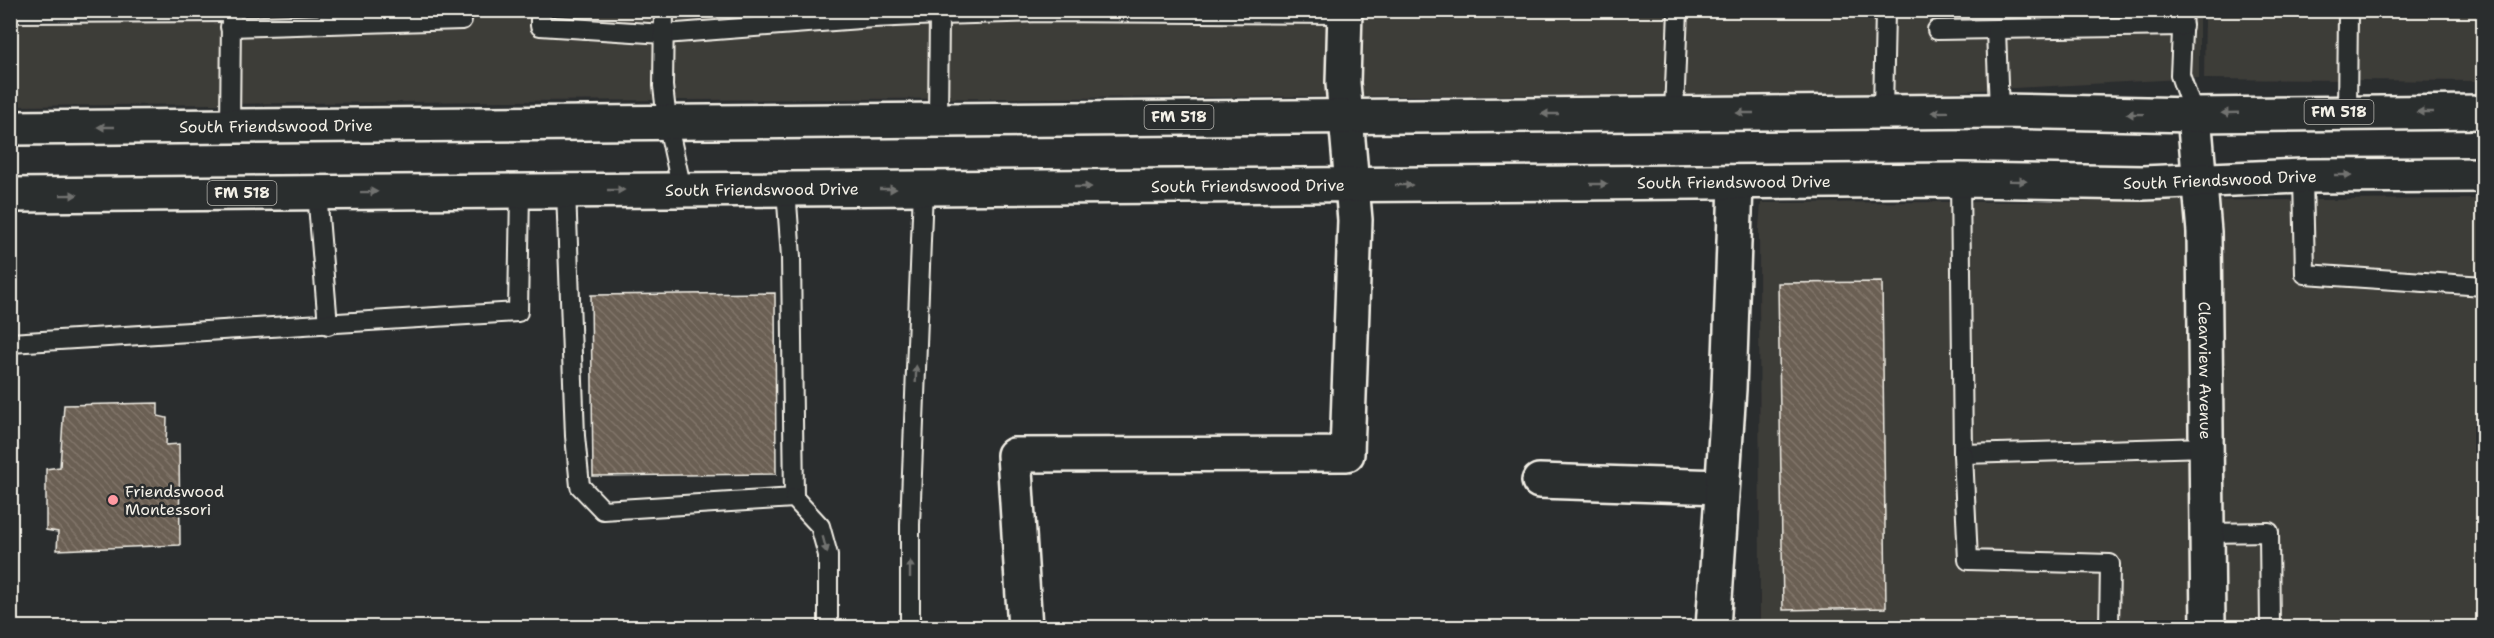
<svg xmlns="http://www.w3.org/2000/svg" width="2494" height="638" viewBox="0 0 2494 638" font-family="'Shantell Sans',sans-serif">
	<defs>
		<pattern id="building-back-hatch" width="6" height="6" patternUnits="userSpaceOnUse" patternTransform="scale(1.5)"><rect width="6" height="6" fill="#6b5e52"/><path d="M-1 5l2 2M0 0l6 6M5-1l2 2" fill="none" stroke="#81766b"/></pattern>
	</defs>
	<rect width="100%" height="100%" fill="#2a2d2e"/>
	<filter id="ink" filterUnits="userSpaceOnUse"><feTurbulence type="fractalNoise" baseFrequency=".0167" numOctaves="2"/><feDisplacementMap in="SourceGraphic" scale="12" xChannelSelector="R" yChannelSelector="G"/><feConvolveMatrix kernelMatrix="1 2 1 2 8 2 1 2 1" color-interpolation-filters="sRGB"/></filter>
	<g filter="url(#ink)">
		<g fill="#3e3c39">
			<path d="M2199,10V78L1924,93L505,101L11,106L10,11Z"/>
			<path d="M2205,11H2483V81L2204,79Z"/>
			<path d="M2483,199V627L1760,628L1759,228L1761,203Z"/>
		</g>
		<g fill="url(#building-back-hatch)" stroke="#f4f1e8" stroke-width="1.5">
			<path d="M1882,282L1886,608L1783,610L1778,283Z"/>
			<path d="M775,293L776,474L593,476L591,295Z"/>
			<path d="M158,403V416L167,418L166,445L179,444L180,545L57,550L58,532L46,530V469L60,467L64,405Z"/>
		</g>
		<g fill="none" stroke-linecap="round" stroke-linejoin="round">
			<g stroke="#f4f1e8" stroke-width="22">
				<g id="service">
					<path d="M540,10V26L664,34L873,18L939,15L1041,12L1346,14"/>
					<path d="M664,10L663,86L667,121L682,190"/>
					<path d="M2183,10L2180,75L2194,115"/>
					<path d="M10,13L231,12"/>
					<path d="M230,27L462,20"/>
					<path d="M1937,30L2183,26"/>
					<path d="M1996,30L1999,111"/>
					<path d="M1883,112L1885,10"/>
					<path d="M2347,112L2348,10"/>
					<path d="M1674,113L1678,10"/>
					<path d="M938,119L939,15"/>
					<path d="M230,126L231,17"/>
					<path d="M2303,176L2305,274L2484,286"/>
					<path d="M1960,180L1963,454L2207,447"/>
					<path d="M566,190L575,436L580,486L603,510L794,498L791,257L786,189"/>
					<path d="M317,192L328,325"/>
					<path d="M10,343L518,312L520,191"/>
					<path d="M1963,454L1968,560L2110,564L2109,628"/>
					<path d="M794,498L820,526L828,555V628"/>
					<path d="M2207,533L2269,532L2270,628"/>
					<path d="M910,628V525L923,189"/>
				</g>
			</g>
			<g stroke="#f4f1e8" stroke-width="38">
				<g id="minor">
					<path id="s1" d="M2194,115L2204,232L2208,628"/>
					<path d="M1539,481L1722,487"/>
					<path d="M1025,628L1014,455L1347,454L1355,220L1343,83L1345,10"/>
					<path d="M1713,628L1729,389L1736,183"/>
				</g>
			</g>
			<g stroke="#f4f1e8" stroke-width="38">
				<g id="primary">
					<path id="s2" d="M10,128L1999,111L2194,115L2484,112"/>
					<path id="s3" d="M10,195L1960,180L2143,183L2303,176L2484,175"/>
				</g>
			</g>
			<use href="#service" stroke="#2a2d2e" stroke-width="18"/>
			<use href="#minor" stroke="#2a2d2e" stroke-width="33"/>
			<use href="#primary" stroke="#2a2d2e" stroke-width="33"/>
		</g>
		<defs><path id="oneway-solid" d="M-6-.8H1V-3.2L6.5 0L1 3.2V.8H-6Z" transform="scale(1.5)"/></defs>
		<g fill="#71726f">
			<use href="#oneway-solid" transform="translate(1940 112) rotate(179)"/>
			<use href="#oneway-solid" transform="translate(2425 112) rotate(-180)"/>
			<use href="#oneway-solid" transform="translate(1745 113) rotate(180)"/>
			<use href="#oneway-solid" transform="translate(2230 113) rotate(178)"/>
			<use href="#oneway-solid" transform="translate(1550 114) rotate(180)"/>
			<use href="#oneway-solid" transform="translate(2135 114) rotate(-179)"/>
			<use href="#oneway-solid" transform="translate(106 127) rotate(180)"/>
			<use href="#oneway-solid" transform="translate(2343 175)"/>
			<use href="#oneway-solid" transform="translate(2018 181) rotate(1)"/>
			<use href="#oneway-solid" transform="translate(1599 184)"/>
			<use href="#oneway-solid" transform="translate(1404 185)"/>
			<use href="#oneway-solid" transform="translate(1083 187)"/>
			<use href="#oneway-solid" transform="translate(888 189)"/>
			<use href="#oneway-solid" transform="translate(616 190)"/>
			<use href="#oneway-solid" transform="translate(369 192) rotate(-1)"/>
			<use href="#oneway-solid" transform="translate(69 195) rotate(-1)"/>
			<use href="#oneway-solid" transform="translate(916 374) rotate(-88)"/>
			<use href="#oneway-solid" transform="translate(825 545) rotate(75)"/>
			<use href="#oneway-solid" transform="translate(910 569) rotate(-90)"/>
		</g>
	</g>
	<circle fill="#ff9aa2" stroke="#2a2d2e" stroke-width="2" cx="113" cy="500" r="6"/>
	<g text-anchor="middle" stroke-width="5" stroke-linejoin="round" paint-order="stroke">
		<g fill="#2a2d2e" stroke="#b7b6b0" stroke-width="1.5">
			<rect x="2304.5" y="100" width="69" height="24" rx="4.5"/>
			<rect x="1144.5" y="105" width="69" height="24" rx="4.5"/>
			<rect x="207.5" y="181" width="69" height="24" rx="4.5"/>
		</g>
		<g font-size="15" font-weight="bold" fill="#f4f1e8">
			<text x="2339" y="117">FM 518</text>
			<text x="1179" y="122">FM 518</text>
			<text x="242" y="198">FM 518</text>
		</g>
		<g font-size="16" fill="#f4f1e8" stroke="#2a2d2e">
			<text dy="6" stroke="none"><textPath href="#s2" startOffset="266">South Friendswood Drive</textPath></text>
			<text dy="6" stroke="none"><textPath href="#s3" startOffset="2210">South Friendswood Drive</textPath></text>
			<text dy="6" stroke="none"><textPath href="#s3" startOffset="1724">South Friendswood Drive</textPath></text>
			<text dy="6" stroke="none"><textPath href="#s3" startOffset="1238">South Friendswood Drive</textPath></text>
			<text dy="6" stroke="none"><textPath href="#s3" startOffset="752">South Friendswood Drive</textPath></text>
			<text dy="6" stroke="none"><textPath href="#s1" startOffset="256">Clearview Avenue</textPath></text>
		</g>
		<g font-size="16" fill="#f4f1e8" stroke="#2a2d2e" text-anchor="start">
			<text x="125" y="497">Friendswood<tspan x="125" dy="18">Montessori</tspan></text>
		</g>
	</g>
	<rect width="2494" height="638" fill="none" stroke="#2a2d2e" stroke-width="36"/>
	<rect x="18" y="18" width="2458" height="602" fill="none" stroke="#f4f1e8" stroke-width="2" filter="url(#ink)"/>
</svg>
